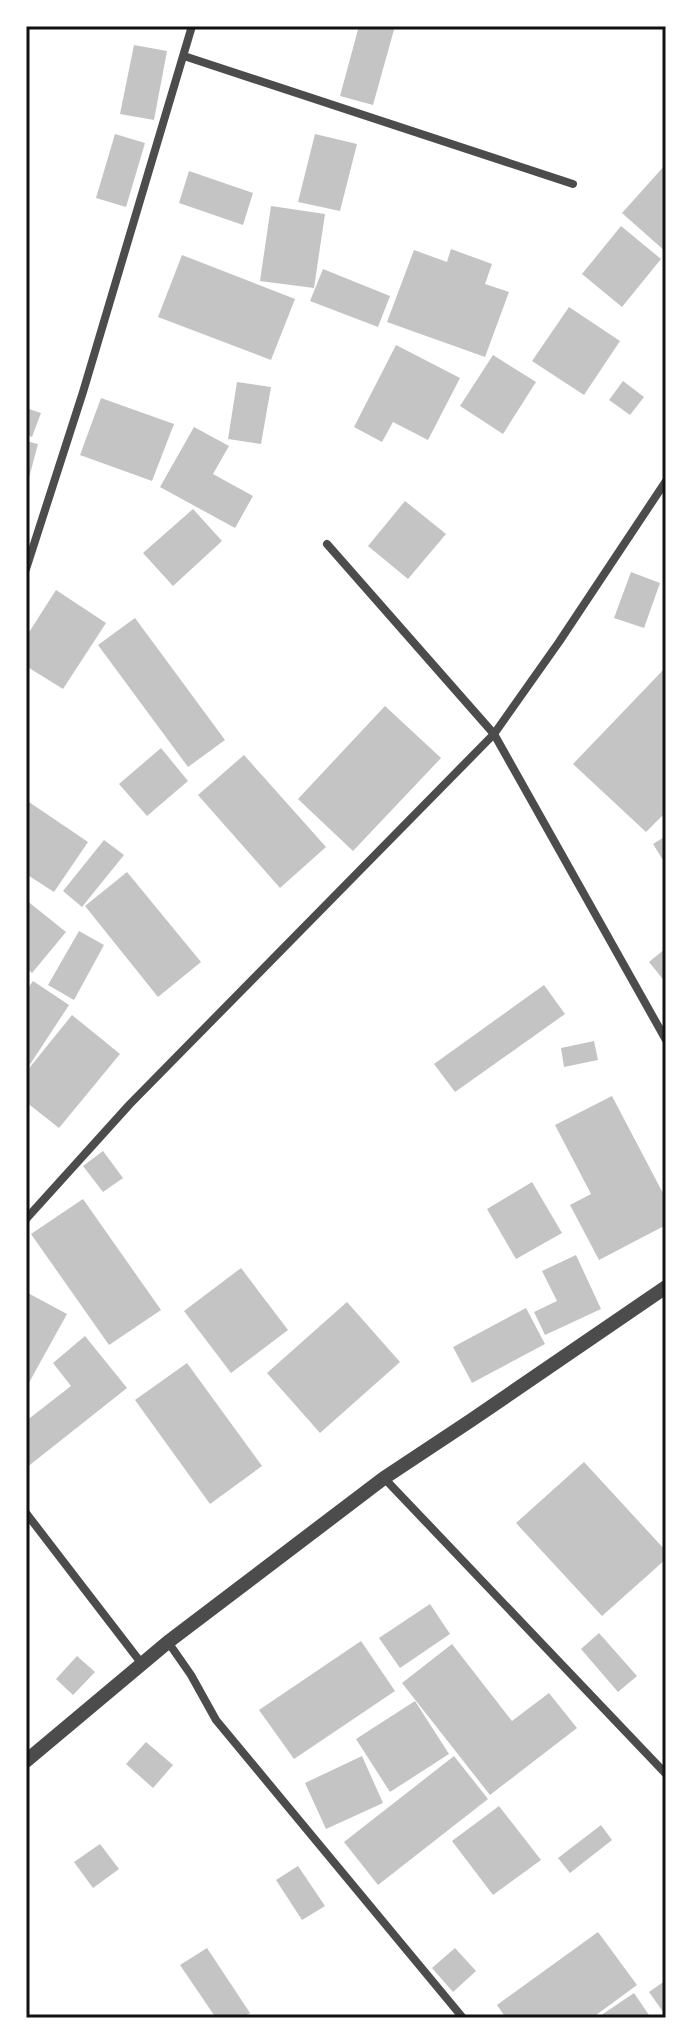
<svg xmlns="http://www.w3.org/2000/svg" width="692" height="2044" viewBox="0 0 692 2044" font-family="'Times New Roman',serif">
	<rect width="100%" height="100%" fill="#fff"/>
	<g fill="#c4c4c4">
		<path d="M359,26H395L373,105L340,96Z"/>
		<path d="M134,45L167,51L154,120L120,114Z"/>
		<path d="M115,134L145,143L126,207L96,198Z"/>
		<path d="M315,134L357,144L340,211L298,202Z"/>
		<path d="M666,164V252L622,213Z"/>
		<path d="M189,171L253,193L243,225L179,203Z"/>
		<path d="M271,206L325,214L314,288L260,281Z"/>
		<path d="M621,226L661,259L622,307L582,274Z"/>
		<path d="M451,249L492,264L485,284L509,292L485,357L387,322L414,250L447,262Z"/>
		<path d="M182,255L295,299L271,360L158,317Z"/>
		<path d="M323,269L390,296L378,327L310,301Z"/>
		<path d="M569,307L620,341L584,395L532,361Z"/>
		<path d="M396,345L460,378L428,440L393,422L382,442L354,427Z"/>
		<path d="M493,355L536,382L503,434L460,406Z"/>
		<path d="M623,381L644,397L630,415L609,400Z"/>
		<path d="M237,382L271,387L261,444L228,439Z"/>
		<path d="M101,398L174,424L152,481L80,455Z"/>
		<path d="M26,408L41,413L32,437L26,435Z"/>
		<path d="M194,427L229,446L213,474L253,496L235,528L160,487Z"/>
		<path d="M26,441L38,444L27,485H26Z"/>
		<path d="M405,501L446,534L408,579L368,546Z"/>
		<path d="M193,509L222,541L173,586L143,553Z"/>
		<path d="M631,572L660,583L644,628L614,618Z"/>
		<path d="M56,590L106,623L63,689L26,666V637Z"/>
		<path d="M135,618L225,740L188,767L98,645Z"/>
		<path d="M666,667V812L646,832L573,764Z"/>
		<path d="M385,706L441,758L353,851L298,799Z"/>
		<path d="M161,748L188,781L147,816L119,784Z"/>
		<path d="M244,755L326,847L280,888L198,795Z"/>
		<path d="M26,800L88,842L54,892L26,874Z"/>
		<path d="M666,836V865L653,844Z"/>
		<path d="M104,840L124,855L82,907L63,891Z"/>
		<path d="M127,872L201,962L158,997L85,906Z"/>
		<path d="M26,900L66,932L32,973L26,968Z"/>
		<path d="M79,931L104,945L74,1000L48,985Z"/>
		<path d="M666,948V983L649,962Z"/>
		<path d="M33,981L69,1005L29,1066L26,1064V991Z"/>
		<path d="M544,985L565,1014L455,1092L434,1064Z"/>
		<path d="M72,1015L120,1054L59,1128L26,1102V1072Z"/>
		<path d="M594,1041L598,1060L564,1067L561,1048Z"/>
		<path d="M612,1096L666,1199V1225L599,1260L570,1205L591,1194L555,1125Z"/>
		<path d="M103,1151L123,1178L103,1192L83,1166Z"/>
		<path d="M532,1182L562,1233L516,1259L487,1209Z"/>
		<path d="M83,1199L161,1310L109,1345L31,1234Z"/>
		<path d="M576,1255L601,1309L545,1335L534,1312L557,1301L542,1271Z"/>
		<path d="M241,1268L288,1330L231,1373L184,1311Z"/>
		<path d="M26,1292L67,1314L26,1388Z"/>
		<path d="M347,1302L400,1362L320,1433L267,1373Z"/>
		<path d="M526,1308L545,1344L472,1383L453,1347Z"/>
		<path d="M85,1336L127,1388L26,1468V1421L71,1386L53,1363Z"/>
		<path d="M187,1363L262,1466L210,1504L135,1400Z"/>
		<path d="M584,1462L666,1551V1559L602,1616L516,1523Z"/>
		<path d="M430,1604L450,1634L400,1668L379,1638Z"/>
		<path d="M599,1633L637,1676L618,1692L581,1649Z"/>
		<path d="M361,1641L395,1691L294,1759L259,1710Z"/>
		<path d="M452,1644L512,1721L549,1693L577,1728L490,1795L402,1683Z"/>
		<path d="M77,1656L95,1672L73,1695L56,1679Z"/>
		<path d="M415,1701L449,1754L390,1792L356,1739Z"/>
		<path d="M146,1742L173,1765L153,1788L126,1764Z"/>
		<path d="M362,1756L383,1803L326,1829L305,1783Z"/>
		<path d="M454,1756L488,1799L378,1885L344,1842Z"/>
		<path d="M499,1806L541,1860L493,1895L452,1841Z"/>
		<path d="M601,1825L612,1840L570,1873L558,1858Z"/>
		<path d="M100,1844L119,1869L93,1888L74,1862Z"/>
		<path d="M298,1866L325,1906L302,1920L276,1880Z"/>
		<path d="M598,1932L637,1985L592,2018H506L497,2005Z"/>
		<path d="M207,1948L250,2013L243,2018H216L180,1965Z"/>
		<path d="M455,1948L476,1971L453,1992L432,1968Z"/>
		<path d="M666,1980V2016L649,1992Z"/>
		<path d="M634,1993L651,2018H597Z"/>
	</g>
	<g fill="none" stroke-linecap="round" stroke-linejoin="round">
		<g stroke="#4c4c4c" stroke-width="8">
			<path d="M184,56L573,184"/>
			<path d="M327,544L494,734L666,1040"/>
			<path d="M26,569L83,392L192,26"/>
			<path d="M26,1219L130,1104L494,734L559,642L666,481"/>
			<path d="M384,1478L666,1774"/>
			<path d="M26,1513L142,1664"/>
			<path d="M168,1642L191,1675L216,1720L463,2018"/>
		</g>
		<path stroke="#4c4c4c" stroke-width="14" d="M26,1761L168,1642L384,1478L470,1421L666,1287"/>
	</g>
	<rect width="692" height="2044" fill="none" stroke="#ffffff" stroke-width="56"/>
	<rect x="28" y="28" width="636" height="1988" fill="none" stroke="#111" stroke-width="3"/>
</svg>
